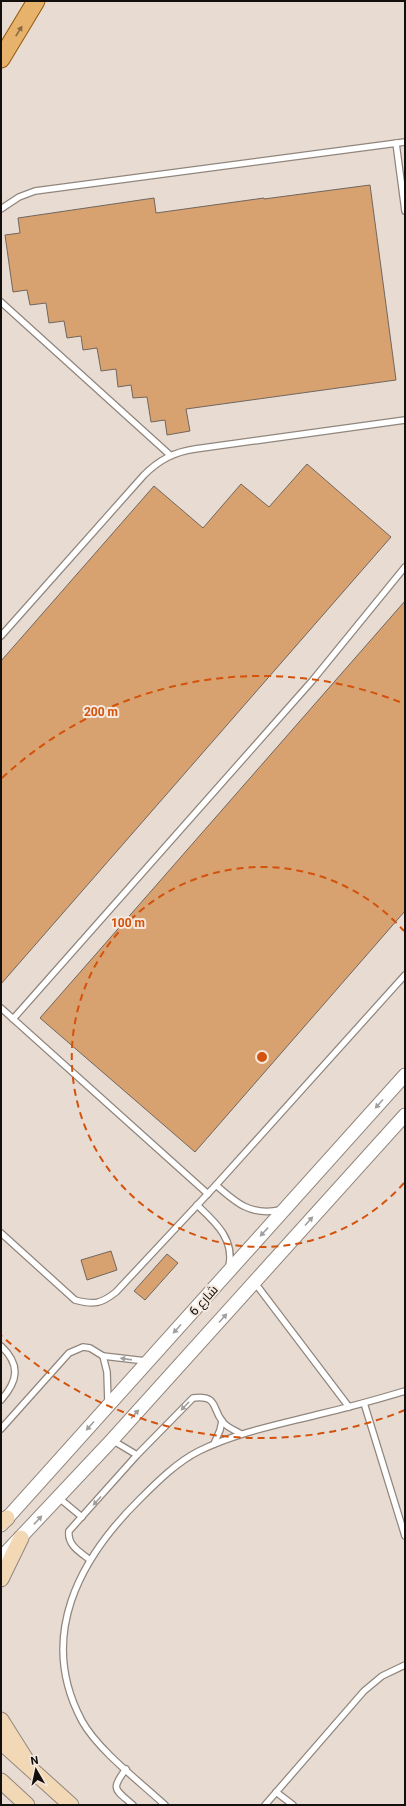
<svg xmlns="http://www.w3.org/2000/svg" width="406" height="1806" viewBox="0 0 406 1806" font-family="Roboto,Cairo,sans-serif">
	<rect width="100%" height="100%" fill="#e8dcd2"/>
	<g fill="#d8a170" stroke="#71665e">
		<path d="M370,185L396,380L186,409L190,431L167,435L165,420L151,422L147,397L133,398L131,385L118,387L116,369L101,371L97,348L83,350L81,336L67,338L64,321L49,323L46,303L30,305L27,290L13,292L5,235L20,233L18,218L154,198L156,213L264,198V199Z"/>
		<path d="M307,464L391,537L1,984V661L154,486L203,528L241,484L269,507Z"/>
		<path d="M405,601V911L195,1152L40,1018Z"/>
		<path d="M111,1251L117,1270L87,1280L81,1260Z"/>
		<path d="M167,1254L178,1263L145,1300L134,1291Z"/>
	</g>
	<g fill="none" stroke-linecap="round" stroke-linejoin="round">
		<g stroke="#91867d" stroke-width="8">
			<g id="service">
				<path d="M396,143L405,211"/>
				<path d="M1,209L19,197L35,191L405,142"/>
				<path d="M1,302L170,455"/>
				<path d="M1,636L144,475C159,460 174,452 195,449L405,420"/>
				<path d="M1,1008L208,1194"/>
				<path d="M13,1019L312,681L405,567"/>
				<path d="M216,1185C236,1203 251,1216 280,1210"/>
				<path d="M197,1205C215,1222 235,1239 229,1267"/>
				<path d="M1,1233L75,1300C94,1305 101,1304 116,1292L216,1185L405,975"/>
				<path d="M255,1283L349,1407"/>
				<path d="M1,1346C21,1365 18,1381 1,1400"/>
				<path d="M103,1356L107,1372L108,1403"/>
				<path d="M364,1403L405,1536"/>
				<path d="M1,1429L69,1353L83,1347L90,1348L103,1356L146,1361"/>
				<path d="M112,1440L137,1455"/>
				<path d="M214,1444L220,1430L222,1421"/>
				<path d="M59,1498L82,1517"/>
				<path d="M90,1560C80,1552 67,1545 69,1531L137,1455L193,1398C218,1395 212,1408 222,1421C227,1428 235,1430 241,1434"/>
				<path d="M126,1769C110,1790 115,1789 133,1805"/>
				<path d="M276,1792L293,1805"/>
				<path d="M165,1805C140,1782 98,1750 82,1721C37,1637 79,1559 140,1499C157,1482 177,1462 199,1451C236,1433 276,1425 316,1415C346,1408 375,1400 405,1391"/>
				<path d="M265,1805L364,1691L382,1676L405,1665"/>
			</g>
		</g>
		<g stroke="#91867d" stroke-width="15">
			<g id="tertiary">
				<path d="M1,1525L405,1075"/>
				<path d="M1,1558L112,1440L405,1115"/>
			</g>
		</g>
		<g stroke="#91867d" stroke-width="17">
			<g id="secondary">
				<path d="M1,1523L7,1518"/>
				<path d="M1,1579L21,1538"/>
				<path d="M1,1720L25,1758"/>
				<path d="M1,1742L71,1805"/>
				<path d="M1,1781L27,1805"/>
			</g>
		</g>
		<g stroke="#92570b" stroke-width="19">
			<path id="primary" d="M1,59L36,1"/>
		</g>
		<use href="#service" stroke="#fff" stroke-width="5.5"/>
		<use href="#tertiary" stroke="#fff" stroke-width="13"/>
		<use href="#secondary" stroke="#f3d8b6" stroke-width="15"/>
		<use href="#primary" stroke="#e7b26c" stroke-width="17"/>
	</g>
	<defs><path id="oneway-solid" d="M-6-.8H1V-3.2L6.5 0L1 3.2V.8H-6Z"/></defs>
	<use fill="#886941" href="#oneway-solid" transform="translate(19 31) rotate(-58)"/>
	<g fill="#a19f9e">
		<use href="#oneway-solid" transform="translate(379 1104) rotate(132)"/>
		<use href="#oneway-solid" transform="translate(309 1221) rotate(-48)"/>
		<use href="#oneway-solid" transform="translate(264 1232) rotate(133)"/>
		<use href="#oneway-solid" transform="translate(223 1318) rotate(-48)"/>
		<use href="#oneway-solid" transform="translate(177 1329) rotate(132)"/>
		<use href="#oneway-solid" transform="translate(126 1359) rotate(-172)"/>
		<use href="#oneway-solid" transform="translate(185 1406) rotate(134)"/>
		<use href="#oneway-solid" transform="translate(135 1414) rotate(-48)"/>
		<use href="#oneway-solid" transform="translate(90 1426) rotate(132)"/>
		<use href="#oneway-solid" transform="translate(97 1501) rotate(132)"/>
		<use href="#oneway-solid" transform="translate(38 1520) rotate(-47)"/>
	</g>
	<g fill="none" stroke="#d3520c" stroke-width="2" stroke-dasharray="7 5">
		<path d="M404 1183A190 190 0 1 1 404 931"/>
		<path d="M405 1410A381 381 0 0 1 2 1336M2 778A381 381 0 0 1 405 704"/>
	</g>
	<g text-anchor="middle" stroke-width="4" stroke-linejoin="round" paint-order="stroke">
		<g font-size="13" fill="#130f0c" stroke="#f5e9df">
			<text transform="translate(203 1300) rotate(-48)" y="5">شارع 6</text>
		</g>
	</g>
	<circle cx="262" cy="1057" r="6" fill="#d3520c" stroke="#f5e9df" stroke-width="2"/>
	<g font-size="12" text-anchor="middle" font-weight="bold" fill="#d3520c" stroke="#f5e9df" stroke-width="4" stroke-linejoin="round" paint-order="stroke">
		<text x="101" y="716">200 m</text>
		<text x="128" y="927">100 m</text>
	</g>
	<rect width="406" height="1806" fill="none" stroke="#130f0c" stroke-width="4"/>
	<g transform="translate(36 1770) rotate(351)" stroke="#f5e9df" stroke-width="3" paint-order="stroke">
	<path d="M0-3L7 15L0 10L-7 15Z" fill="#130f0c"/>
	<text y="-6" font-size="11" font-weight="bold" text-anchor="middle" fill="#130f0c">N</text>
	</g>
</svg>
